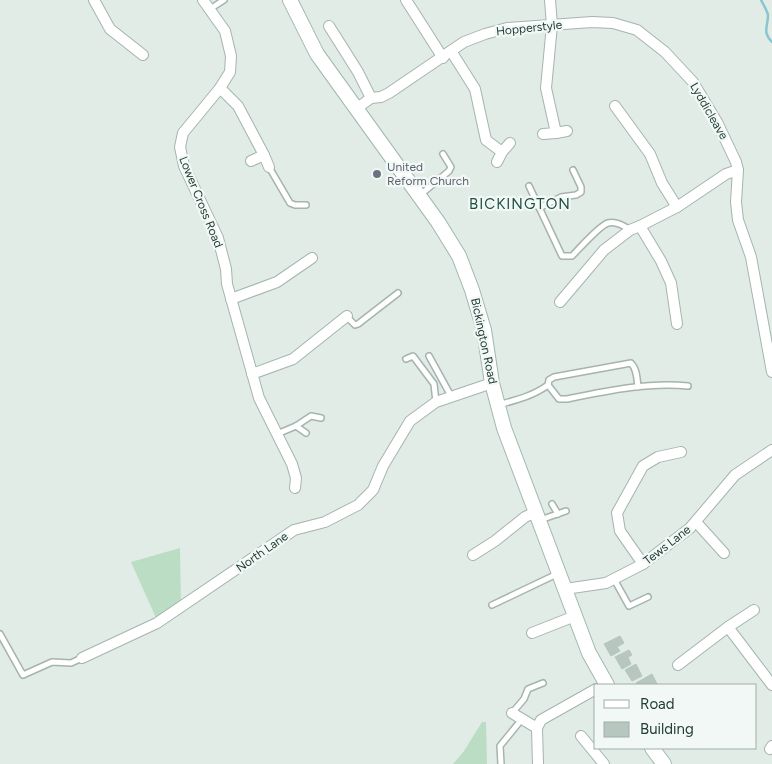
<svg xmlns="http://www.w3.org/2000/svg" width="772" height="764" viewBox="0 0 772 764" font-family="Figtree,sans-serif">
	<rect width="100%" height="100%" fill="#e2ece7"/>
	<g fill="#bbddc4">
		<path d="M180,548L181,604L156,618L131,562Z"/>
		<path d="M482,722H486L487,764H453L464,751Z"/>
	</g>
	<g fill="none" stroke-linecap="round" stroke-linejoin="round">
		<path stroke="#8ac6d1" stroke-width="2.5" d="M761,0C763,4 767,10 768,15C768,27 762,32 772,42"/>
	</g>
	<g fill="#b7c7c0" stroke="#b4c6be">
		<path d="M620,636L624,643L617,647L620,651L611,656L604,644Z"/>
		<path d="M629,650L632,655L628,657L631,664L622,669L615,657Z"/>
		<path d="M636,664L642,676L632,681L625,670Z"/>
		<path d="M652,674L657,684L652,685H637L636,683Z"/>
	</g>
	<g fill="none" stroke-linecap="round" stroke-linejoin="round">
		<g stroke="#a5b4ae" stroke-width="8">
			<g id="service">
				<path d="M210,9L224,0"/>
				<path d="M269,167L290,203L295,205H306"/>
				<path d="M529,186L562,256H572C579,249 600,225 608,223C616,221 623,225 630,230"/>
				<path d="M420,195L449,171L451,167L443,154"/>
				<path d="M539,208L561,197L576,195L581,192V187L573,170"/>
				<path d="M347,317L355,325L358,324L398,293"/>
				<path d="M429,356L451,396"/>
				<path d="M406,359L413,356L434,384L436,402"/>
				<path d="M638,387C637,379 637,369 631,363L554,377L549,380L548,385L559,399H567C606,391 648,382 688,386"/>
				<path d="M498,405C516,400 533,396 548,385"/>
				<path d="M296,426L306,433"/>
				<path d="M277,434L296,426L311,416L321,418"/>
				<path d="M552,504L558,514"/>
				<path d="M540,520L566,511"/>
				<path d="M614,579L629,606L648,597"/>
				<path d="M492,605L557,574"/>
				<path d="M0,634L23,675L52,662L71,663L82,658"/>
				<path d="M512,713L524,699L528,689L543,683"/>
				<path d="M501,764L500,746L522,719"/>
			</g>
		</g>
		<g stroke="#a5b4ae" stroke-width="12">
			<g id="minor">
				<path d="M94,0L110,29L143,55"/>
				<path d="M203,0L225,31L231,56L230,72L220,88L183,133L180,147L184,166L218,238L226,269L227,284L259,398L292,464L296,478L295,488"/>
				<path d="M406,0L443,58"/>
				<path d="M329,26L358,72L371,98"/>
				<path d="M451,51L475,89L486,140L502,152"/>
				<path d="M220,88L238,106L264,155"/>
				<path d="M615,106L650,154L662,183L677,207"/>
				<path d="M356,109L371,98L381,97L389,93L464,42L485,34L507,28L592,22L613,23L637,30L665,52L693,82L717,122L736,162L738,170L736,202L738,220L751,257L772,372"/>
				<path d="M556,133L567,131"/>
				<path d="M543,134L556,133L546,88L552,25L550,0"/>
				<path d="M251,161L264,155L269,167"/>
				<path d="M497,162L502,152L510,143"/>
				<path d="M640,226L661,261L671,283L677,324"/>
				<path d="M231,299L277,282L312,258"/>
				<path d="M560,302L604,250L630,230L640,226L677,207L726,174L738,170"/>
				<path d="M252,374L293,359L347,316"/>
				<path d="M696,522L724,553"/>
				<path d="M473,555L495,541L525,517L536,512"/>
				<path d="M643,564L620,531L617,513L643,466L658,457L681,452"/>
				<path d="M565,589L606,583L643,564L690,528L735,475L772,450"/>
				<path d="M728,627L754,610"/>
				<path d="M532,633L575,616"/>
				<path d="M82,658L157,623L294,530L325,522L358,505L373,490L383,466L410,421L436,402L492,383"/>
				<path d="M678,665L728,627L772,685"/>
				<path d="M512,713L537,728"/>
				<path d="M581,736L604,764"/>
				<path d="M770,749L772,746"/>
				<path d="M538,764L537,728L541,720L596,689"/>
			</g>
		</g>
		<g stroke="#a0b8af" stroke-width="16">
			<g id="secondary">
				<path d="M290,0L317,54L438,222L459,256L472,290L484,330L492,383L504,428L589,653L607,685"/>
				<path d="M652,748L664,764"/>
			</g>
		</g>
		<use href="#service" stroke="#fff" stroke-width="5"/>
		<use href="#minor" stroke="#fff" stroke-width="10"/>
		<use href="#secondary" stroke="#fff" stroke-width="14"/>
	</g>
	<circle fill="#6b7280" stroke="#f2f8f5" stroke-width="2" cx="377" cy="174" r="5"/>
	<g text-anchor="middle" stroke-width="4.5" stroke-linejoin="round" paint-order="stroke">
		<g font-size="12" fill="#223d36" stroke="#f2f8f5">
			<text transform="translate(529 28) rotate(-6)" y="4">Hopperstyle</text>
			<text transform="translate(709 111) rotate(60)" y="4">Lyddicleave</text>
			<text transform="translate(201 202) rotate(68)" y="4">Lower Cross Road</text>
			<text transform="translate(484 341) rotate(78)" y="4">Bickington Road</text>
			<text transform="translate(667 545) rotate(-38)" y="4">Tews Lane</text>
			<text transform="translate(262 552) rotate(-35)" y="4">North Lane</text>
		</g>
		<g font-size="12" fill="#5b616d" stroke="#f2f8f5" text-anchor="start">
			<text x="387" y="171">United<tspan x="387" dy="14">Reform Church</tspan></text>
		</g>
		<g font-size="15" letter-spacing="1" fill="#1e4f43" stroke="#f2f8f5">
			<text x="520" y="209">BICKINGTON</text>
		</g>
	</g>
	<rect x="594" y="684" width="162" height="65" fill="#f2f8f5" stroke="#9fada9"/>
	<rect x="604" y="700" width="25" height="8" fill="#ffffff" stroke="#9fada9"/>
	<text x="640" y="709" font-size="15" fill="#223d36">Road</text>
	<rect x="604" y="722" width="25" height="15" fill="#b7c7c0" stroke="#9fada9"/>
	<text x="640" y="734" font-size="15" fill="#223d36">Building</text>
</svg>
